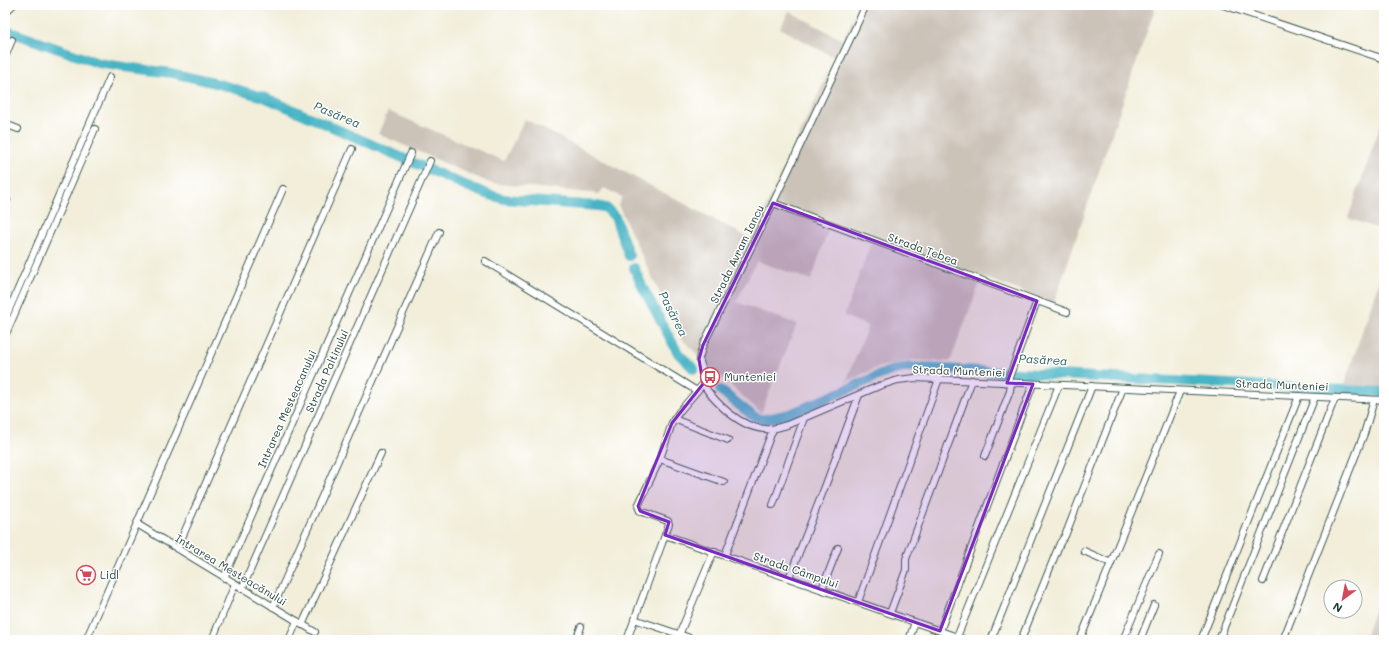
<svg xmlns="http://www.w3.org/2000/svg" width="1389" height="645" viewBox="0 0 1389 645" font-family="Mali,sans-serif">
	<rect width="100%" height="100%" fill="#fff"/>
	<filter id="ink" filterUnits="userSpaceOnUse"><feTurbulence type="fractalNoise" baseFrequency=".025" numOctaves="2"/><feDisplacementMap in="SourceGraphic" scale="8" xChannelSelector="R" yChannelSelector="G"/><feConvolveMatrix kernelMatrix="1 2 1 2 8 2 1 2 1" color-interpolation-filters="sRGB"/></filter>
	<filter id="wash" filterUnits="userSpaceOnUse"><feTurbulence type="fractalNoise" baseFrequency=".012" numOctaves="4" result="noise"/><feDisplacementMap in="SourceGraphic" scale="16" xChannelSelector="R" yChannelSelector="G"/><feGaussianBlur stdDeviation="0.9" result="paint"/><feColorMatrix in="noise" values="0 0 0 0 0 0 0 0 0 0 0 0 0 0 0 0 0 1.4 0 .05"/><feComposite in="paint" operator="in"/></filter>
	<g filter="url(#wash)">
		<rect width="100%" height="100%" fill="#f2eeda"/>
		<g fill="#cbc2b8">
			<path d="M859,5H1156L1054,303L982,277L950,362L913,360L876,368L846,382L868,326L844,316L871,243L829,228L811,280L757,261L736,302L797,324L761,413L709,366L681,338L618,205L622,197L604,188L599,194L490,183L378,134L388,111L504,161L525,119L751,239L835,58L780,28L789,11L843,40Z"/>
			<path d="M1384,115V231L1348,218Z"/>
			<path d="M1384,267V396L1341,394Z"/>
			<path d="M1384,582V640H1364Z"/>
		</g>
		<g fill="none" stroke-linecap="round" stroke-linejoin="round">
			<g stroke="#47b4c4" stroke-width="10">
				<path d="M5,30L98,63L124,67L172,73L219,84L266,98L462,184L487,194L504,199L598,206L606,208L615,217L629,256"/>
				<path d="M634,268L643,288L678,353L694,369"/>
				<path d="M720,390L753,416L760,419H767L790,414L885,373C900,368 907,366 923,368L1384,392"/>
			</g>
		</g>
	</g>
	<g filter="url(#ink)">
		<g fill="none" stroke-linecap="round" stroke-linejoin="round">
			<g stroke="#3f584d" stroke-width="8">
				<g id="minor">
					<path d="M1223,5L1384,59"/>
					<path d="M5,13L13,5"/>
					<path d="M5,57L12,40"/>
					<path d="M5,124L18,129"/>
					<path d="M5,199L7,200"/>
					<path d="M773,203L1067,312"/>
					<path d="M485,261L697,391"/>
					<path d="M5,319L110,77"/>
					<path d="M5,336L95,129"/>
					<path d="M1007,383L1037,301"/>
					<path d="M703,384C715,403 741,428 765,429C773,430 779,427 787,425L879,386L898,380L915,378L1384,400"/>
					<path d="M674,419L728,440"/>
					<path d="M985,456L1010,391L1011,383"/>
					<path d="M660,459L724,482"/>
					<path d="M773,505L804,418"/>
					<path d="M137,524L315,632"/>
					<path d="M665,535L966,640"/>
					<path d="M177,549L352,149"/>
					<path d="M1084,551L1111,563"/>
					<path d="M725,555L773,429"/>
					<path d="M224,578L411,153"/>
					<path d="M789,578L826,484L859,395"/>
					<path d="M1263,581L1335,398"/>
					<path d="M242,589L430,161"/>
					<path d="M822,589L838,548"/>
					<path d="M858,602L939,379"/>
					<path d="M273,607L439,232"/>
					<path d="M890,613L906,570V559L972,380"/>
					<path d="M634,619L696,640"/>
					<path d="M302,625L381,453"/>
					<path d="M940,631L1033,384"/>
					<path d="M957,637L1059,385"/>
					<path d="M86,640L283,189"/>
					<path d="M212,640L235,584"/>
					<path d="M289,640L297,621"/>
					<path d="M576,640L581,627"/>
					<path d="M627,640L669,524L668,521L665,520L640,511L638,506L660,459L672,423L679,412L703,384L704,374L699,359L703,345L773,203L866,5"/>
					<path d="M677,640L714,551"/>
					<path d="M909,640L915,622"/>
					<path d="M991,640L1092,386"/>
					<path d="M1021,640L1060,543L1065,536L1123,388"/>
					<path d="M1080,640L1180,391"/>
					<path d="M1123,640L1159,554"/>
					<path d="M1140,640L1154,605"/>
					<path d="M1201,640L1299,396"/>
					<path d="M1219,640L1315,397"/>
					<path d="M1283,640L1364,434L1374,400"/>
				</g>
			</g>
			<use href="#minor" stroke="#fff" stroke-width="6"/>
		</g>
	</g>
	<path fill="#7b2cbf" fill-opacity="0.2" stroke="#7b2cbf" stroke-width="3" stroke-linejoin="round" d="M773,203L1037,301L1007,383L1033,384L940,631L665,535L669,522L640,511L638,506L672,423L703,384L699,359L703,345Z"/>
	<defs>
		<g id="bus-ring" transform="scale(1)"><circle r="9.5" fill="#fff" stroke="#d1495b" stroke-width="1.5"/><path d="M-5-6H5V4H4V6H2V4H-2V6H-4V4H-5ZM-3.5-4V0h7V-4ZM-3.5 1.2v1.5H-2V1.2ZM2 1.2v1.5H3.5V1.2Z" fill="#d1495b"/></g>
		<g id="supermarket-ring" transform="scale(1)"><circle r="9.5" fill="#fff" stroke="#d1495b" stroke-width="1.5"/><path d="M-6-5.5h2.5l.6 2H6L4.5 2H-2.5L-4.4-4H-6ZM-1.5 3.2a1.3 1.3 0 1 0 .1 0ZM3 3.2a1.3 1.3 0 1 0 .1 0Z" fill="#d1495b"/></g>
	</defs>
	<g fill-rule="evenodd">
		<use href="#bus-ring" x="710" y="377"/>
		<use href="#supermarket-ring" x="86" y="575"/>
	</g>
	<g text-anchor="middle" stroke-width="3" stroke-linejoin="round" paint-order="stroke">
		<g font-size="11" fill="#1f3d34" stroke="#fff">
			<text transform="translate(923 249) rotate(20)" y="4">Strada Țebea</text>
			<text transform="translate(737 254) rotate(-64)" y="4">Strada Avram Iancu</text>
			<text transform="translate(327 371) rotate(-66)" y="4">Strada Paltinului</text>
			<text transform="translate(959 371) rotate(2)" y="4">Strada Munteniei</text>
			<text transform="translate(1282 385) rotate(2)" y="4">Strada Munteniei</text>
			<text transform="translate(287 409) rotate(-66)" y="4">Intrarea Mesteacanului</text>
			<text transform="translate(231 570) rotate(31)" y="4">Intrarea Mesteacănului</text>
			<text transform="translate(796 570) rotate(19)" y="4">Strada Câmpului</text>
		</g>
		<g font-size="11" fill="#1f3d34" stroke="#fff" text-anchor="start">
			<text x="724" y="381">Munteniei</text>
			<text x="100" y="579">Lidl</text>
		</g>
		<g font-size="12" font-style="italic" fill="#2b615f" stroke="#fff">
			<text transform="translate(337 115) rotate(23)" y="4">Pasărea</text>
			<text transform="translate(673 314) rotate(63)" y="4">Pasărea</text>
			<text transform="translate(1043 360) rotate(3)" y="4">Pasărea</text>
		</g>
	</g>
	<rect width="1389" height="645" fill="none" stroke="#fff" stroke-width="20"/>
	<g transform="translate(1343 599) rotate(212)"><circle r="19" fill="#ffffff" stroke="#a5b1ae"/>
	<path d="M0-3L7 15L0 10L-7 15Z" fill="#d1495b"/>
	<text y="-6" font-size="11" font-weight="bold" text-anchor="middle" fill="#1f3d34">N</text>
	</g>
</svg>
